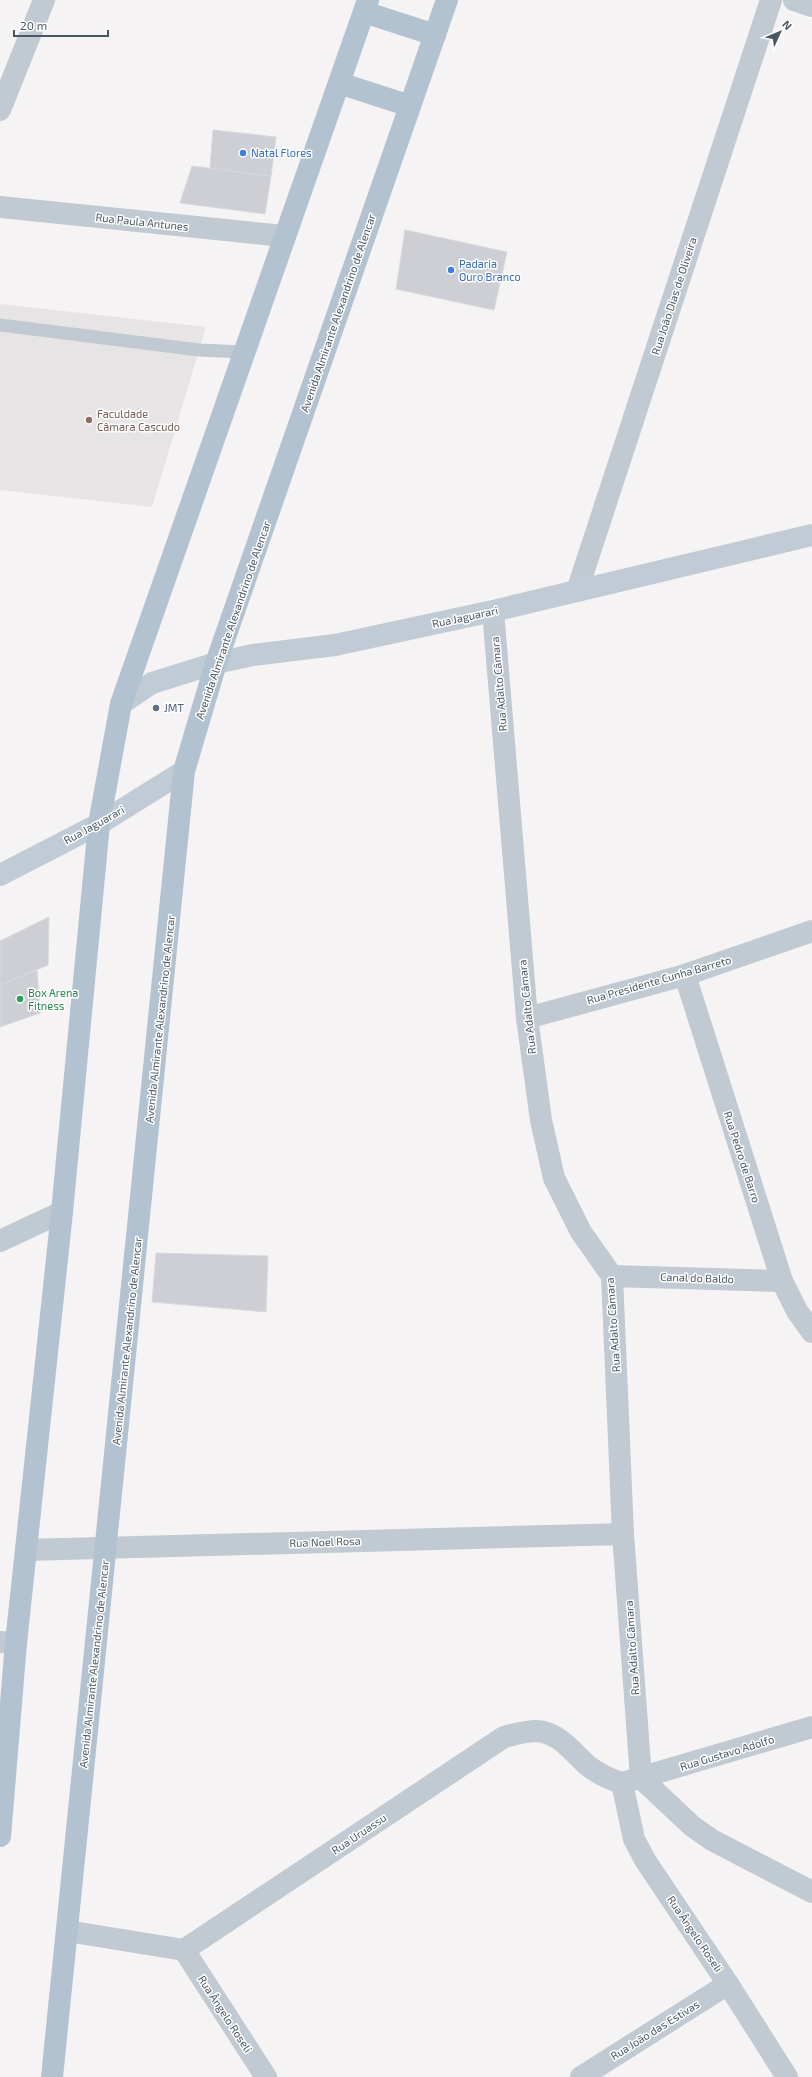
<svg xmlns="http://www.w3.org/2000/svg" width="812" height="2077" viewBox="0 0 812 2077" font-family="'Exo 2',sans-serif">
	<rect width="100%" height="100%" fill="#f5f3f3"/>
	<path fill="#e6e4e5" d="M0,304L206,327L152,507L0,490Z"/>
	<g fill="#cdcfd5" stroke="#d7d9de">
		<path d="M213,130L276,137L271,176L210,169Z"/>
		<path d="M192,166L271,176L265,214L180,203Z"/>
		<path d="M405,230L507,252L494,310L396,289Z"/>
		<path d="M49,917L48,965L0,985V941Z"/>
		<path d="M37,970L40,1013L0,1027V985Z"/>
		<path d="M156,1253L268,1256L266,1312L152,1302Z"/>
	</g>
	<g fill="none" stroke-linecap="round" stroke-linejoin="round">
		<path stroke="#c1cad2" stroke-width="13" d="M0,325L199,350L244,352"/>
		<g stroke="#c1cad2" stroke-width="22">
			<path d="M794,0L812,6"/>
			<path d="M0,110L44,0"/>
			<path d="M0,207L284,236"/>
			<path d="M577,591L771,0"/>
			<path d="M493,611L527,1018L541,1120L554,1178L581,1232L612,1276L623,1534L641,1778L692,1826L712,1840L812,1892"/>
			<path d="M685,975L782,1281L797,1311L812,1332"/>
			<path d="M527,1018L685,975L812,931"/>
			<path d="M0,1241L62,1212"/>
			<path d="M612,1276L782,1281"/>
			<path d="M26,1550L623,1534"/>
			<path d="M0,1642L16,1643"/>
			<path d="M622,1783L634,1839L645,1860L728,1984L787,2077"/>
			<path d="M67,1931L184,1950L504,1737C515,1734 525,1731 537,1731C560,1733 571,1751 587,1765C597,1773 609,1779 622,1783L812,1727"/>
			<path d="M184,1950L266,2077"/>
			<path d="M581,2077L728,1984"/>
		</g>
		<g stroke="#c1cbd6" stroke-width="22">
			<path d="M121,704L152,683L216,663L253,655L335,645L493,611L812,535"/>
			<path d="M0,875L99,824L184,771"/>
		</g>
		<g stroke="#b3c2d1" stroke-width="22">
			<path d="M364,12L435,35"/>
			<path d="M339,83L410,106"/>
			<path d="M0,1836L16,1643L62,1212L99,824L121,704L368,0"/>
			<path d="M52,2077L184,771L216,663L447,0"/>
		</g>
	</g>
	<g fill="#3f7fe0" stroke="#fff" stroke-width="1.5">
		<circle cx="243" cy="153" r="4"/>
		<circle cx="451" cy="270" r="4"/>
	</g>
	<circle fill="#8d6e63" stroke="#fff" stroke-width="1.5" cx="89" cy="420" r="4"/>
	<circle fill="#5c6f8a" stroke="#fff" stroke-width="1.5" cx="156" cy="708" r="4"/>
	<circle fill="#2e9e5b" stroke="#fff" stroke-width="1.5" cx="20" cy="999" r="4"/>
	<g text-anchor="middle" stroke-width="3" stroke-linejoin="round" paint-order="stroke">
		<g font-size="11" fill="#366cbe" stroke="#fff" text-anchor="start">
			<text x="251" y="157">Natal Flores</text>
			<text x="459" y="268">Padaria<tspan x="459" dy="13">Ouro Branco</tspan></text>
		</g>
		<g font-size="11" fill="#4a5661" stroke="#fff">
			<text transform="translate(142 222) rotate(6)" y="4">Rua Paula Antunes</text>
			<text transform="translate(674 296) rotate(-72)" y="4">Rua João Dias de Oliveira</text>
			<text transform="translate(338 313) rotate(-71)" y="4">Avenida Almirante Alexandrino de Alencar</text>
			<text transform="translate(465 617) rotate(-12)" y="4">Rua Jaguarari</text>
			<text transform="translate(233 620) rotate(-71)" y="4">Avenida Almirante Alexandrino de Alencar</text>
			<text transform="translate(499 684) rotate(-95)" y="4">Rua Adalto Câmara</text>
			<text transform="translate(94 825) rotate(-29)" y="4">Rua Jaguarari</text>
			<text transform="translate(659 980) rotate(-16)" y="4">Rua Presidente Cunha Barreto</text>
			<text transform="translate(527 1007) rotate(-96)" y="4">Rua Adalto Câmara</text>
			<text transform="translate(160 1019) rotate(-84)" y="4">Avenida Almirante Alexandrino de Alencar</text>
			<text transform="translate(742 1157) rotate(72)" y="4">Rua Pedro de Barro</text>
			<text transform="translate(697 1278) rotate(2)" y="4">Canal do Baldo</text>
			<text transform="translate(613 1325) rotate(-94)" y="4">Rua Adalto Câmara</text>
			<text transform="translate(127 1341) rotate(-84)" y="4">Avenida Almirante Alexandrino de Alencar</text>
			<text transform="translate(325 1542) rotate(-2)" y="4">Rua Noel Rosa</text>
			<text transform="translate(632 1648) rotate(-94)" y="4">Rua Adalto Câmara</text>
			<text transform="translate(94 1664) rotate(-84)" y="4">Avenida Almirante Alexandrino de Alencar</text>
			<text transform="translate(727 1753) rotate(-17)" y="4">Rua Gustavo Adolfo</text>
			<text transform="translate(359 1834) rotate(-34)" y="4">Rua Uruassu</text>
			<text transform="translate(695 1934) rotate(56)" y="4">Rua Ângelo Roseli</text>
			<text transform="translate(225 2014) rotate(57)" y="4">Rua Ângelo Roseli</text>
			<text transform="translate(655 2030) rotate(-32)" y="4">Rua João das Estivas</text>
		</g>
		<g font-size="11" fill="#785e54" stroke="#fff" text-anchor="start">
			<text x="97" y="418">Faculdade<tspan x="97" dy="13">Câmara Cascudo</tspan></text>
		</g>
		<g font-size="11" fill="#4e5e75" stroke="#fff" text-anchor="start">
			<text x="164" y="712">JMT</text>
		</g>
		<g font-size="11" fill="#27864d" stroke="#fff" text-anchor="start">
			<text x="28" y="997">Box Arena<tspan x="28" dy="13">Fitness</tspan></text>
		</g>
	</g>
	<g transform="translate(780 32) rotate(46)" stroke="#ffffff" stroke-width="3" paint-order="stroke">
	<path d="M0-3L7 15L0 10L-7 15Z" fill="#4a5661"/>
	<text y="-6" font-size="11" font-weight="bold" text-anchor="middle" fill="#4a5661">N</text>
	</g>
	<path d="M14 30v6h94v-6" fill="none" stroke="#4a5661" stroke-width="2"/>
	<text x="20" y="30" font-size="12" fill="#4a5661" stroke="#ffffff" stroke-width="3" paint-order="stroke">20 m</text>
</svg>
